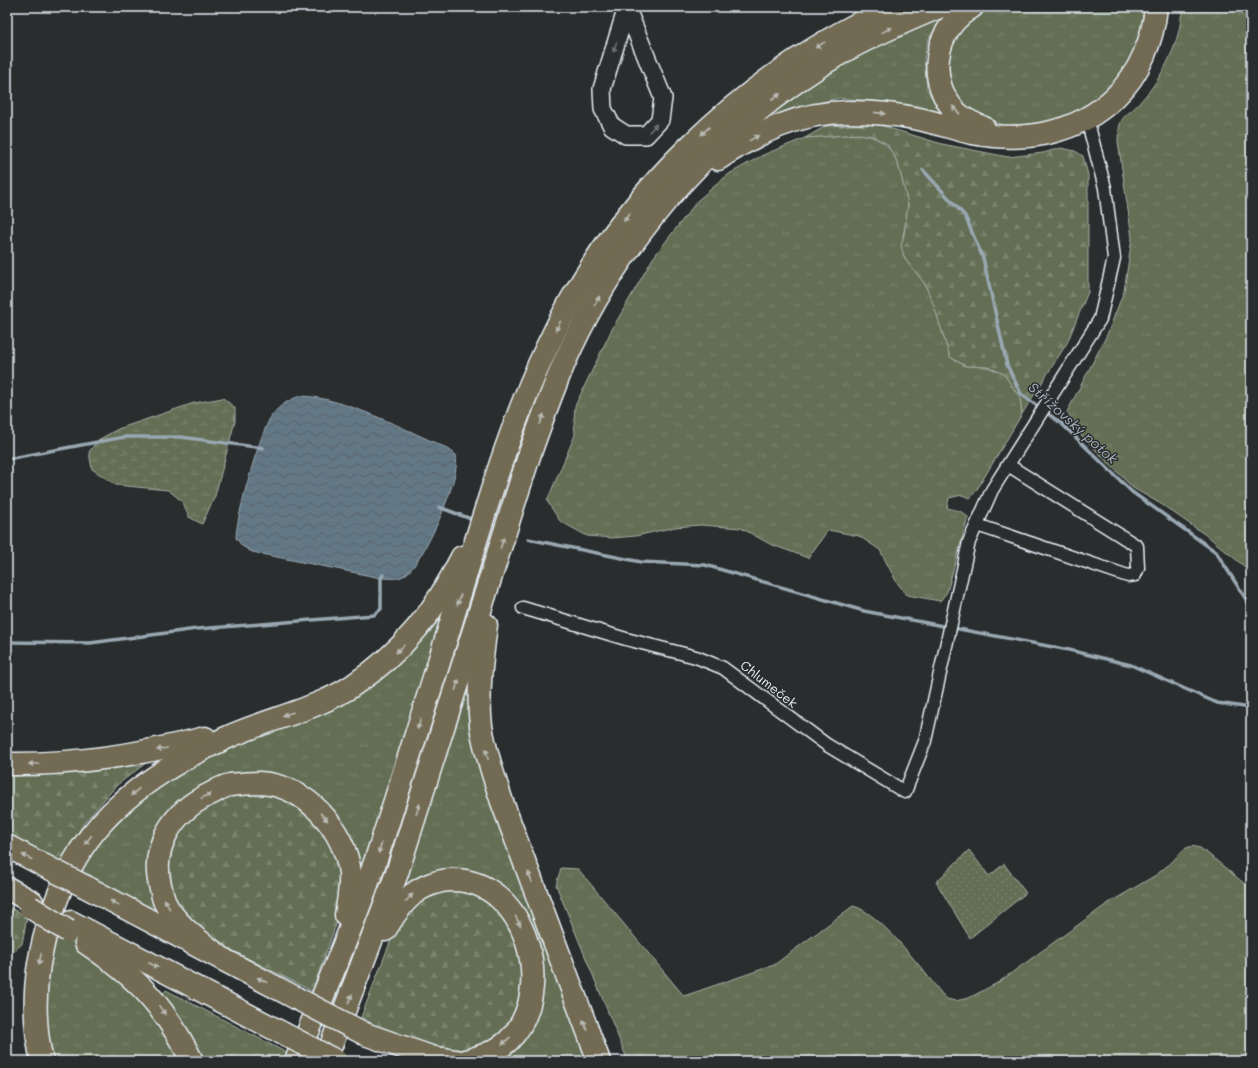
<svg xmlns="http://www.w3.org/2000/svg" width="1258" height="1068" viewBox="0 0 1258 1068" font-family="Mali,sans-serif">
	<defs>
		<pattern id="grass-tufts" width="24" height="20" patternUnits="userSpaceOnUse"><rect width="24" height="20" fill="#636e54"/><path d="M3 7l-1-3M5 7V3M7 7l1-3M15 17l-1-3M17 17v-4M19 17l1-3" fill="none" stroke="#79836d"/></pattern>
		<pattern id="forest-firs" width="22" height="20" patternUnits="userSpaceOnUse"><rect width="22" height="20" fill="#636e54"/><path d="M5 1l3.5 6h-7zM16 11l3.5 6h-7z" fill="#79836d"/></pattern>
		<pattern id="wetland-marsh" width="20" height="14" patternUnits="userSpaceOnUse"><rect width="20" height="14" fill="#636e54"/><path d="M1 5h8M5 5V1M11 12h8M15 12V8" fill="none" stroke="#79836d"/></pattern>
		<pattern id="garden-dots" width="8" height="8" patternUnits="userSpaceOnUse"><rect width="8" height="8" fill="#636e54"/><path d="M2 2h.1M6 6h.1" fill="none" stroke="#79836d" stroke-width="1.8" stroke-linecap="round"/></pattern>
		<pattern id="water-waves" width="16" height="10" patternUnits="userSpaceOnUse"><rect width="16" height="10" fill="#647885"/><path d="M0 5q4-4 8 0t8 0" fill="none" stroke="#56626a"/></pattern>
	</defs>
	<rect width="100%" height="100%" fill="#2a2d2e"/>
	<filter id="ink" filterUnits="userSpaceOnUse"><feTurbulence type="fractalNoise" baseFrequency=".025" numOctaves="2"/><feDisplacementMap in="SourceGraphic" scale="8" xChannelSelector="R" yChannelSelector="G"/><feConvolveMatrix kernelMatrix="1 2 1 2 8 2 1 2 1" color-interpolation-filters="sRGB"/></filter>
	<g filter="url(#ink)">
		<g fill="url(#grass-tufts)" stroke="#a6b0a6">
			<path d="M996,7H1146C1143,26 1139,48 1128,65C1103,104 1056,131 1008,126C1003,126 996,122 991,120C983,117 971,112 964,106C952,94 942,71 947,53C948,50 951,46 953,43C965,23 974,14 996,7Z"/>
			<path d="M1182,7H1251V572L1210,538L1161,504L1133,488L1079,433L1067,412L1107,335L1124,291L1132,238L1118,141C1119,112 1126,119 1141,101C1164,76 1181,41 1182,7Z"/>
			<path d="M945,15L928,40L924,59L927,89L941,113L932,115L896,103L839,98L804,106L756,125L837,67L882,41Z"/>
			<path d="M859,134C890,138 897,156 903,184C905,190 908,198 908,204C908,222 899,239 904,255C908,268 920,274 925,285C937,307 942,334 950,357L966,366L988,367L1004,374L1020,398L1022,414L976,491L970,498L962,495L949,498L947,508L960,511L968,517L947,592L940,601L907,595L896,581L880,550L859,536L828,530L808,558L770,544L741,528L700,525L675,527L636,536L612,538L587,536L560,521L547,501L575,435L574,420L575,406L611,331L653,258L698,200L729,174L763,155L805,138Z"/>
			<path d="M440,616L444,618L359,873L156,830C143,867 148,877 159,913L80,870L105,836L150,792L197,760L306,716Z"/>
			<path d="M470,684L592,1061H495L404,884Z"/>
			<path d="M1192,846L1200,848L1207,853L1251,889V1061H628L556,885L561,868L578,869L684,996L774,965L853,906C880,912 924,972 942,994L947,999L955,1001L969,998L999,982L1107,904L1156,875L1172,862L1184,849Z"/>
			<path d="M55,933L78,944L136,990L185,1061H51L47,1034L45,993Z"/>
			<path d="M166,990L289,1054L286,1061H201L181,1023L163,993Z"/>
		</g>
		<g fill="url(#forest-firs)" stroke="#a6b0a6">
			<path d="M876,124L942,144L1008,157L1043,153L1061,148L1075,151L1083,156L1088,175V292L1067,343L1022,414L1020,398L1004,374L988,367L966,366L950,357L934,306L925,284L905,259L901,246L904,235L908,204L898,163L887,144L872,136L859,134L805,138L826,126Z"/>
			<path d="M146,763L117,785L83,824L62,863L7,834V775L18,776L87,772Z"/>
			<path d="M230,791L281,794L319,820L339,854L341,911L312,991L204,936L170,900L164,856L180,822Z"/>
			<path d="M459,886L498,904L525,960L519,1013L491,1046L447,1054L381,1029L361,1017L396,927L416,899Z"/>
			<path d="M7,906L27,917L22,944L7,957Z"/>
		</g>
		<path fill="url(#wetland-marsh)" stroke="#a6b0a6" d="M223,398L235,408V421L215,496L202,524L189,517L182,501L168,490L116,485L92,469L89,452L98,440L118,429L194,403Z"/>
		<path fill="url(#garden-dots)" stroke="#a6b0a6" d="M969,850L989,876L1004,864L1026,893L970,938L936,882Z"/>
		<path fill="url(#water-waves)" stroke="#99a8b3" d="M300,396C341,396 408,431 447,448L456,455C462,476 424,562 405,575C398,580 389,578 381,578L252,552L242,546L236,538C236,517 260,432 272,415C280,405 289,400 300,396Z"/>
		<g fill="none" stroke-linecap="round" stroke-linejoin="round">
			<g stroke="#99a8b3" stroke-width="3.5">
				<path d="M923,170L965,216L983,258L1007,365L1021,394L1062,424L1132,492L1216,552L1251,607"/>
				<path d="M7,459L124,437H181L263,448"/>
				<path d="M439,507L471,519"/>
				<path d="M528,539L641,562L705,565L864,611L1069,650L1131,665L1217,703L1251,708"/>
				<path d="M7,642L90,643L197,629L374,615L381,609V578L383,575"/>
			</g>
			<g stroke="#e8f1f8" stroke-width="15">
				<g id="street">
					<path d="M977,525L1128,576L1135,575L1138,568L1137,546L1008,465"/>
					<path d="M523,608L626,639L696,657L723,668L827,745L905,792L925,741L969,542L992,490L1100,319L1114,258L1105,188L1087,119"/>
				</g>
			</g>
			<g stroke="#e8f1f8" stroke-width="20">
				<path id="secondary" d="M627,9L663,98L660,120L646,135H626L612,126L603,109L602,89L627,7"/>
			</g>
			<g stroke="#e8f1f8" stroke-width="25">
				<g id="highway">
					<path d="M972,7C934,28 925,82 957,113C964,120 975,124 984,128"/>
					<path d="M718,159C757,133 800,112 847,112C871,112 896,114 919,119C937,123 955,129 972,133C1024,143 1078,134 1116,96C1140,73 1153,40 1156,7"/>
					<path d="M486,625C482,657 477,693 481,726C485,752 494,777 502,802L599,1061"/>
					<path d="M7,764C75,765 139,755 205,738"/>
					<path d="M7,846L47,867"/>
					<path d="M86,887L296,998"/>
					<path d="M7,888L32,902"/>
					<path d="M71,922L282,1033"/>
					<path d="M385,930C393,917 401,904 413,894C423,886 439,880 452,880C527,879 558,993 508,1041C496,1052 481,1057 465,1061"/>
					<path d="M86,943C139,979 163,1004 192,1061"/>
					<path d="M224,960C203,943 178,928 165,903C163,899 162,893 161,889C149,847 173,811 210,794C216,791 223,786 230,785C239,784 251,783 260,783C306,785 345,830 350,873C351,887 348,902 346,915"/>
					<path d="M365,1034L431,1057L456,1061"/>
					<path d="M42,1061C31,1014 35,965 50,919C56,900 63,881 73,863C105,804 166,765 226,738C265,720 318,709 352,686C403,652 435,612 462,557"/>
					<path d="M296,1061C323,995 352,930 375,862C397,797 417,730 438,665C471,561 500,447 546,349C616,198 741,76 892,7"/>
					<path d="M325,1061L397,873L530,453C541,422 552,391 565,361C622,232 725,119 848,49C877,33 908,20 939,7"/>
				</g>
			</g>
			<use href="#street" stroke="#2a2d2e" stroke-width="12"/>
			<use href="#secondary" stroke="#2a2d2e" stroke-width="17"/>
			<use href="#highway" stroke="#736b52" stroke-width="22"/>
			<g stroke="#e8f1f8" stroke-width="25" stroke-linecap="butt">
				<g id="highway-bridge">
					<path d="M47,867L86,887"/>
					<path d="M30,907L68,931"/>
					<path d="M296,998L365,1034"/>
					<path d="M282,1033L336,1061"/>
				</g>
			</g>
			<use href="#highway-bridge" stroke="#736b52" stroke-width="22"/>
		</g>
		<defs><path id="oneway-solid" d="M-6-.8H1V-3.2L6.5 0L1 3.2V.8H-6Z"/></defs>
		<g fill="#b9bbb6">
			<use href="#oneway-solid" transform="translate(887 30) rotate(-26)"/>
			<use href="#oneway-solid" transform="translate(820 45) rotate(148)"/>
			<use href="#oneway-solid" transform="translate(776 97) rotate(-38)"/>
			<use href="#oneway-solid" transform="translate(956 110) rotate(-133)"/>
			<use href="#oneway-solid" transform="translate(880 113) rotate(6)"/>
			<use href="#oneway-solid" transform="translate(705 131) rotate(137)"/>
			<use href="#oneway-solid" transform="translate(754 138) rotate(-29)"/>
			<use href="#oneway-solid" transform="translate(627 217) rotate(126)"/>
			<use href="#oneway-solid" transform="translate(597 301) rotate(-60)"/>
			<use href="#oneway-solid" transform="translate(558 326) rotate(117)"/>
			<use href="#oneway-solid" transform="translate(542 419) rotate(-70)"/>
			<use href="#oneway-solid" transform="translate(502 543) rotate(-73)"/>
			<use href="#oneway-solid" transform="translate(459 600) rotate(108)"/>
			<use href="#oneway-solid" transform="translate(400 649) rotate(137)"/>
			<use href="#oneway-solid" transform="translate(457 685) rotate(-72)"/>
			<use href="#oneway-solid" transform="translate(288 714) rotate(161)"/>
			<use href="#oneway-solid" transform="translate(419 724) rotate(108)"/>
			<use href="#oneway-solid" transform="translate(162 749) rotate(168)"/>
			<use href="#oneway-solid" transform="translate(487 754) rotate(-102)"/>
			<use href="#oneway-solid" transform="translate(34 764) rotate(180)"/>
			<use href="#oneway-solid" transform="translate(135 792) rotate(140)"/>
			<use href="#oneway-solid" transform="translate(206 796) rotate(-25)"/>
			<use href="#oneway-solid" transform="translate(418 809) rotate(-72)"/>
			<use href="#oneway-solid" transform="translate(324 817) rotate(47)"/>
			<use href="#oneway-solid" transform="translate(88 840) rotate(128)"/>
			<use href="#oneway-solid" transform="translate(380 848) rotate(108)"/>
			<use href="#oneway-solid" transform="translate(27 857) rotate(-153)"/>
			<use href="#oneway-solid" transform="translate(530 877) rotate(-110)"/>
			<use href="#oneway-solid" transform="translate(409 898) rotate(-46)"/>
			<use href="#oneway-solid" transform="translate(115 903) rotate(-152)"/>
			<use href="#oneway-solid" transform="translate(167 904) rotate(-118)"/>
			<use href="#oneway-solid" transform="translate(518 921) rotate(61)"/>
			<use href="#oneway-solid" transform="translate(40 959) rotate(102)"/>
			<use href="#oneway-solid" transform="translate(153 965) rotate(28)"/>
			<use href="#oneway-solid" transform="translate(262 980) rotate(-152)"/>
			<use href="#oneway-solid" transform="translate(350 999) rotate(-68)"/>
			<use href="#oneway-solid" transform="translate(162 1010) rotate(54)"/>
			<use href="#oneway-solid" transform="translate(585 1025) rotate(-112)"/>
			<use href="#oneway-solid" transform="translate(506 1041) rotate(137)"/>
		</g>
		<g fill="#6c7275">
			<use href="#oneway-solid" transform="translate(615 47) rotate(107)"/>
			<use href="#oneway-solid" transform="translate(653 128) rotate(-47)"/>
		</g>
	</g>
	<g text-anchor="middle" stroke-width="3" stroke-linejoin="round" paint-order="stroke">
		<g font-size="13" fill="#e8f1f8" stroke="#2a2d2e">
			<text transform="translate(769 684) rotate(38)" y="5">Chlumeček</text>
		</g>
		<g font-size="14" font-style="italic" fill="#a6b4be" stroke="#2a2d2e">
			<text transform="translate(1073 423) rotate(42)" y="5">Střížovský potok</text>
		</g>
	</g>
	<rect width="1258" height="1068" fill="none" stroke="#2a2d2e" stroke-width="24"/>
	<rect x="12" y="12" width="1234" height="1044" fill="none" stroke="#e8f1f8" stroke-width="1.5" filter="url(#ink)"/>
</svg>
